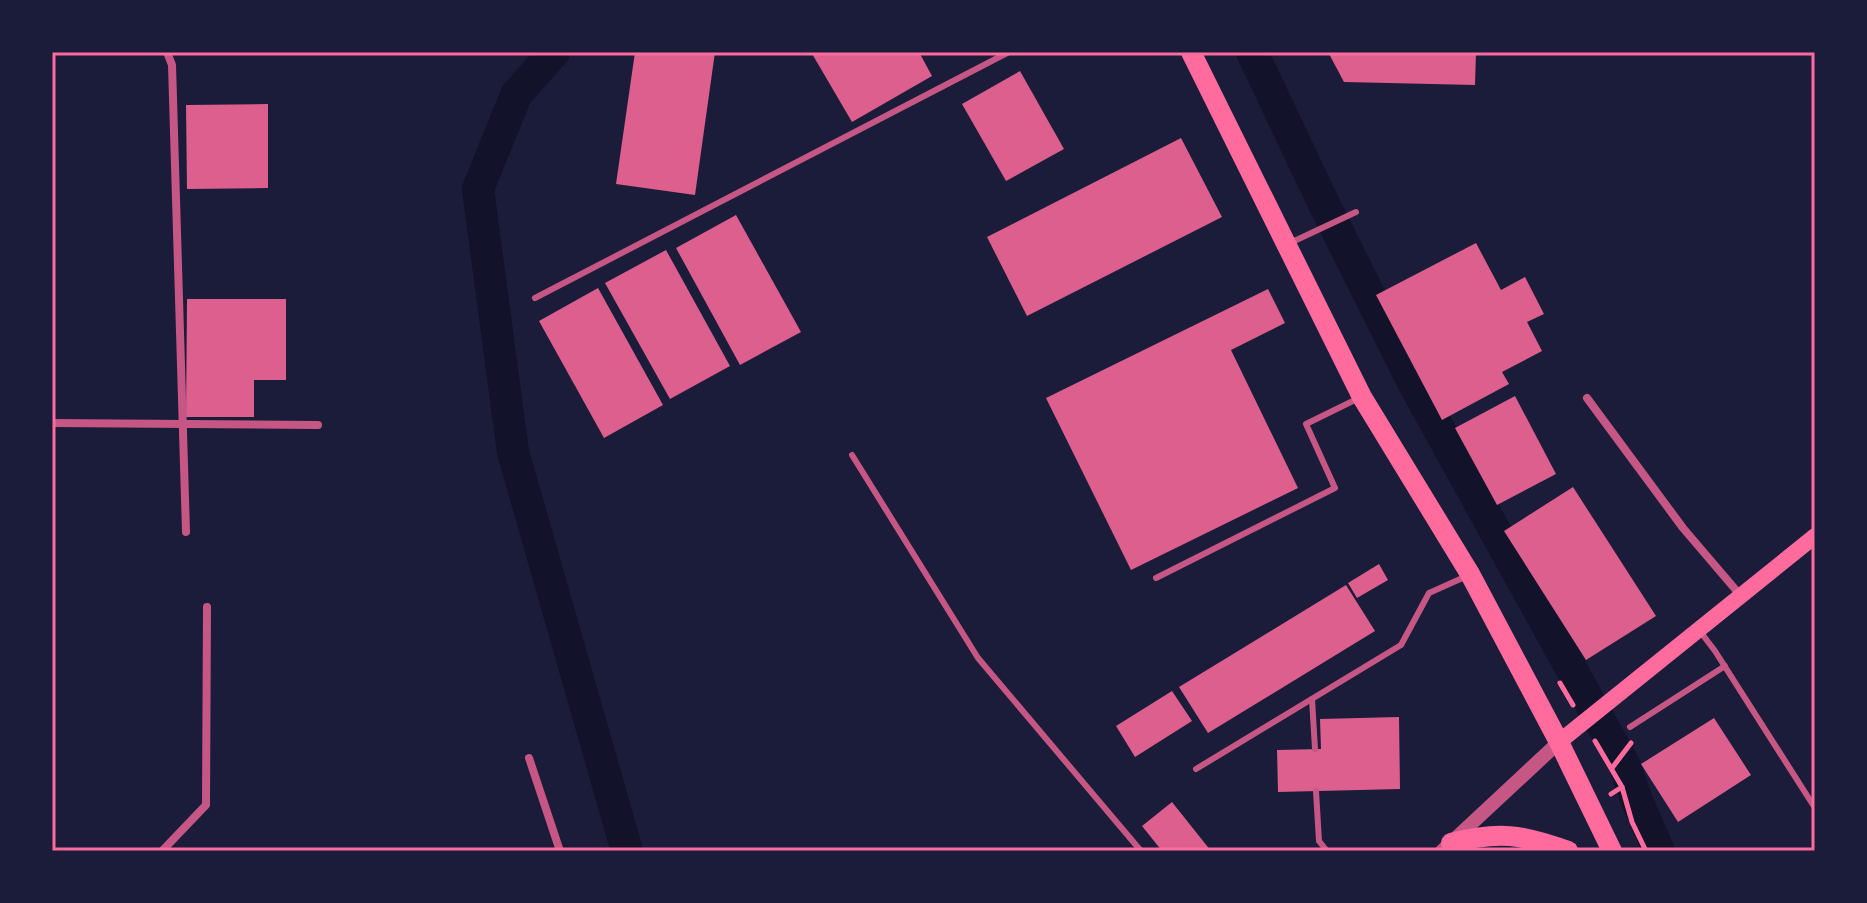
<svg xmlns="http://www.w3.org/2000/svg" width="1867" height="903" viewBox="0 0 1867 903" font-family="Commissioner,sans-serif">
	<rect width="100%" height="100%" fill="#1b1b3a"/>
	<g fill="none" stroke-linecap="round" stroke-linejoin="round">
		<g stroke="#12122b" stroke-width="32">
			<path d="M554,52L516,95L478,189L513,452L627,851"/>
			<path d="M1252,52L1323,202L1415,386L1625,766L1637,801L1659,851"/>
		</g>
	</g>
	<g fill="#dd5f8e">
		<path d="M635,52H715L695,195L616,184Z"/>
		<path d="M811,52H919L932,76L852,122Z"/>
		<path d="M1328,52H1476L1475,85L1344,82Z"/>
		<path d="M1020,71L1064,149L1006,181L962,104Z"/>
		<path d="M268,104V188L187,189L186,105Z"/>
		<path d="M1181,138L1222,217L1027,316L987,237Z"/>
		<path d="M736,215L801,332L740,365L676,248Z"/>
		<path d="M1476,243L1501,290L1525,277L1544,314L1527,322L1542,351L1502,372L1509,384L1442,420L1376,295Z"/>
		<path d="M666,250L730,366L670,399L605,283Z"/>
		<path d="M598,288L663,405L604,438L539,321Z"/>
		<path d="M1268,289L1285,323L1231,350L1298,488L1131,570L1046,398Z"/>
		<path d="M187,299H286V380H254V417H186Z"/>
		<path d="M1515,396L1556,474L1497,505L1455,428Z"/>
		<path d="M1573,487L1656,616L1586,660L1504,531Z"/>
		<path d="M1379,564L1388,580L1357,598L1348,583Z"/>
		<path d="M1346,585L1375,631L1208,733L1179,687Z"/>
		<path d="M1172,691L1192,721L1135,757L1116,726Z"/>
		<path d="M1399,717L1400,789L1278,792L1277,750L1321,749L1320,719Z"/>
		<path d="M1714,718L1751,775L1678,822L1641,764Z"/>
		<path d="M1172,802L1211,851H1162L1142,826Z"/>
	</g>
	<g fill="none" stroke-linecap="round" stroke-linejoin="round">
		<g stroke="#ff6b9d" stroke-width="5">
			<path d="M1560,683L1573,705"/>
			<path d="M1595,741L1622,787L1611,794"/>
			<path d="M1612,768L1631,743"/>
			<path d="M1622,787L1632,822L1645,849"/>
		</g>
		<g stroke="#c65784" stroke-width="6">
			<path d="M1290,243L1356,212"/>
			<path d="M535,298L1009,52"/>
			<path d="M852,455L978,658L1141,851"/>
			<path d="M1156,578L1335,488L1306,424L1359,398"/>
			<path d="M1699,630L1715,651L1815,808"/>
			<path d="M1312,699L1315,749"/>
			<path d="M1630,727L1725,666"/>
			<path d="M1196,769L1401,645L1429,593L1467,576"/>
			<path d="M1316,791L1319,841L1327,851"/>
		</g>
		<g stroke="#c65784" stroke-width="8">
			<path d="M167,52L172,65L186,532"/>
			<path d="M1587,398L1683,528L1741,596"/>
			<path d="M52,423L318,425"/>
			<path d="M529,758L560,851"/>
			<path d="M162,851L206,805L207,607"/>
		</g>
		<path stroke="#c65784" stroke-width="14" d="M1442,851L1559,742"/>
		<path stroke="#ff6b9d" stroke-width="16" d="M1559,742L1815,536"/>
		<g stroke="#ff6b9d" stroke-width="20">
			<path d="M1191,52L1362,397L1470,574L1559,742L1612,851"/>
			<path d="M1451,843C1498,831 1522,834 1568,851"/>
		</g>
	</g>
	<rect width="1867" height="903" fill="none" stroke="#1b1b3a" stroke-width="108"/>
	<rect x="54" y="54" width="1759" height="795" fill="none" stroke="#ff6b9d" stroke-width="3"/>
</svg>
